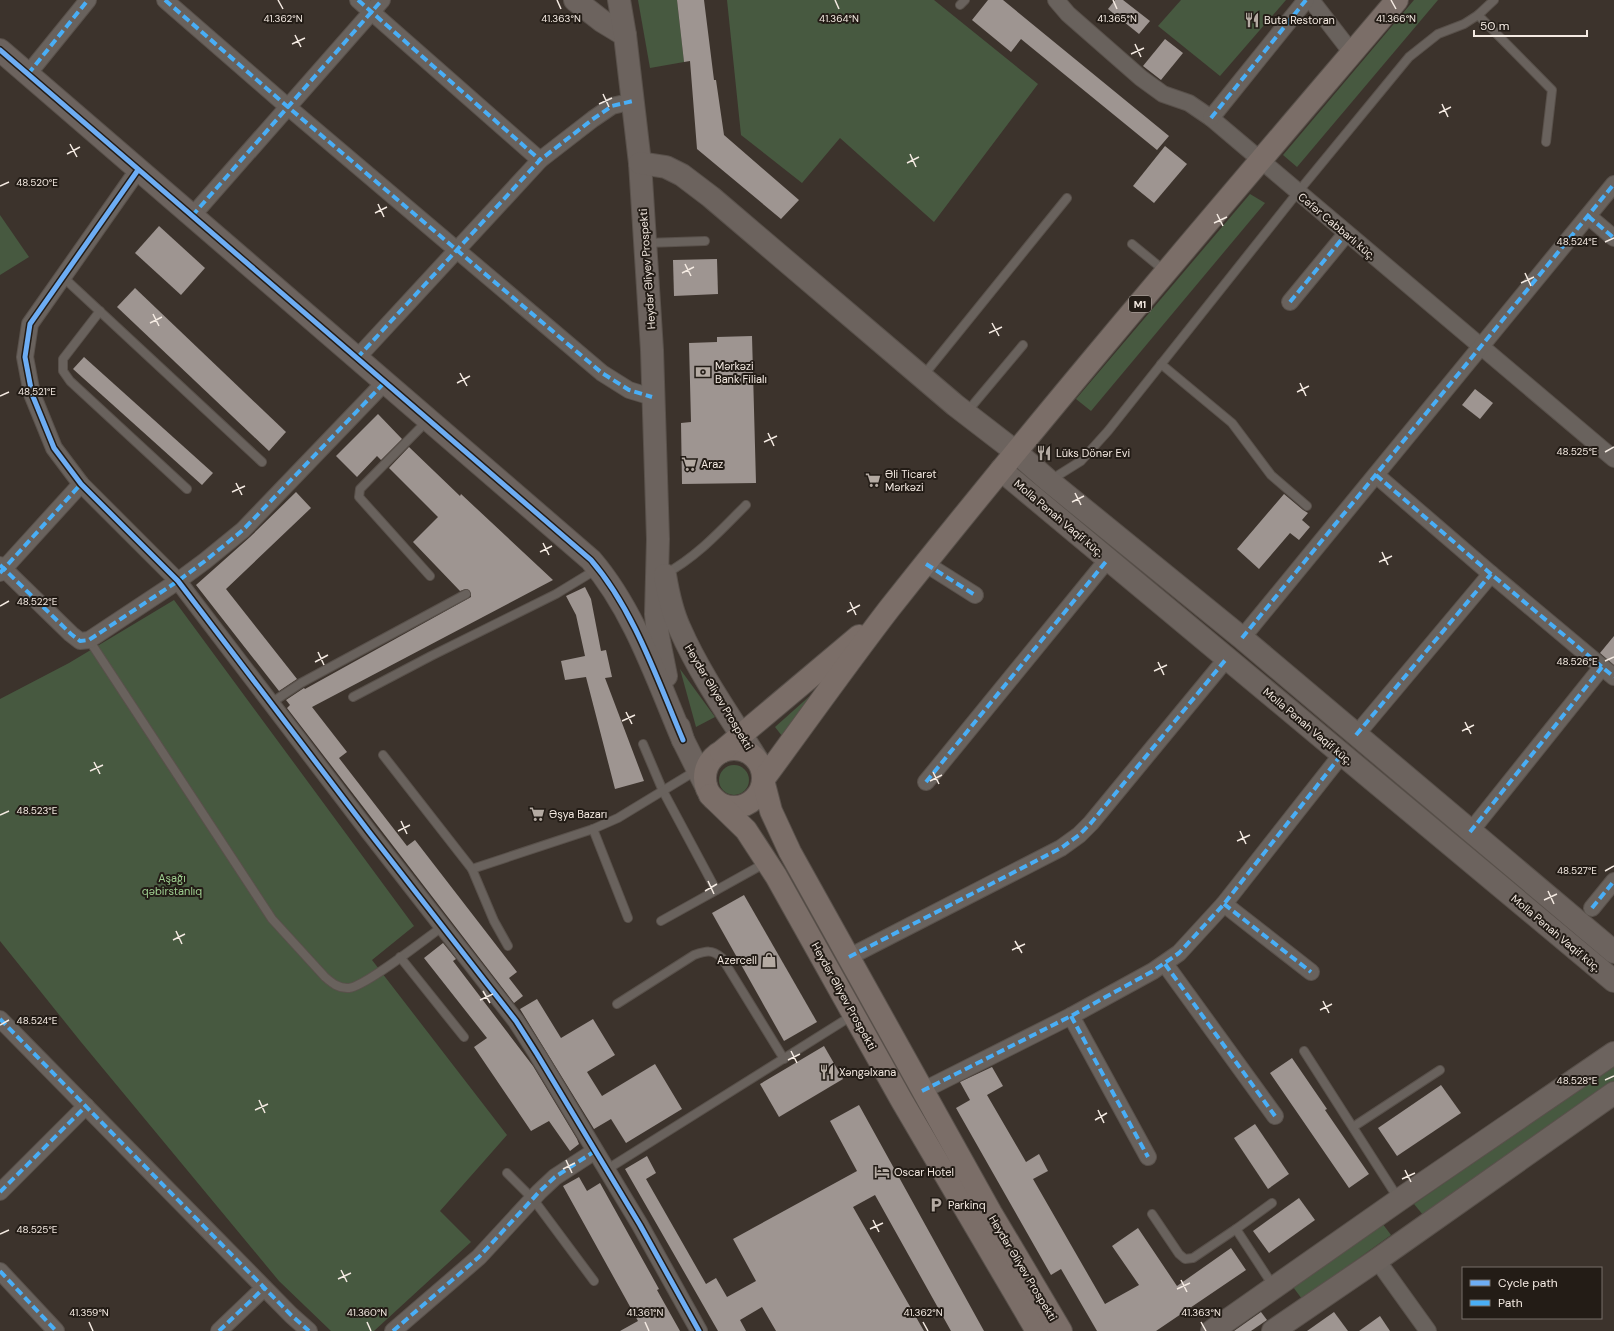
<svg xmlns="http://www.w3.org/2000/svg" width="1614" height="1331" viewBox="0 0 1614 1331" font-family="'DM Sans',sans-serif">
	<rect width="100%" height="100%" fill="#3c332c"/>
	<g fill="#475940">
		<path d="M638,0H677L684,62L650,68Z"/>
		<path d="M727,0H934L1038,84L934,222L840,138L802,183L741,135Z"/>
		<path d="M1181,0H1286L1220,76L1158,26Z"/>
		<path d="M1414,0H1438L1297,167L1283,155Z"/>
		<path d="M1250,194L1265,203L1091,411L1076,399Z"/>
		<path d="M0,215L29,257L0,275Z"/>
		<path d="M174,600L414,926L372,960L507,1135L440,1211L471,1242L374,1331H331L279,1281L81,1042L0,941V699L69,663Z"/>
		<path d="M680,669L715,717L696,727Z"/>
		<path d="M830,678L786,741L775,727Z"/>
		<circle cx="734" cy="780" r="15"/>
		<path d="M1614,1065V1082L1423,1215L1414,1204Z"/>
		<path d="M1382,1223L1391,1235L1302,1299L1293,1287Z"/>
	</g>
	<g fill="#9e9591">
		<path d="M677,0H704L714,80H716L724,135L799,200L781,219L697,149L690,61L684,62Z"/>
		<path d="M988,0H1003L1169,136L1157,150L1021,39L1011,52L972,20Z"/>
		<path d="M1115,0H1123L1150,21L1139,34L1108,9Z"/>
		<path d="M1165,39L1183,53L1161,80L1143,66Z"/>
		<path d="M1165,146L1187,164L1154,203L1133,186Z"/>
		<path d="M159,226L205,268L181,295L135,253Z"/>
		<path d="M717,259L718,294L674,296L673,260Z"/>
		<path d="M135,288L286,432L269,451L117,307Z"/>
		<path d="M752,336L756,483L682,484L681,423L691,422L689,343L717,342V337Z"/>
		<path d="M84,357L213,473L202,485L73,369Z"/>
		<path d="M1475,389L1493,403L1480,419L1462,405Z"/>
		<path d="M378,414L402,439L381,460L377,456L357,477L336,456Z"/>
		<path d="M409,447L460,496L461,494L553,580L312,707L347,752L339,758L407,846L415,840L517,972L509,978L523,996L514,1003L287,708L290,705L286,700L304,688L305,689L471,597V594L469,590L466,589L460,591L413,542L438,517L389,468Z"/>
		<path d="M296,492L311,508L226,589L297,679L279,691L196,585L250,537Z"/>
		<path d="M1284,494L1303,510L1308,513L1302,520L1310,527L1299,540L1290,533L1259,569L1237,549Z"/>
		<path d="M585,587L591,599L601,651L606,650L612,677L605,678L644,781L615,789L586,677L565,680L561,661L585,656L576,615L566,596Z"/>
		<path d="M1614,636V665L1600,653Z"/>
		<path d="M744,895L817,1022L784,1041L712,913Z"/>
		<path d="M443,943L456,959L453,961L533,1066L577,1139L579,1144L570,1151L549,1121L531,1131L474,1047L487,1038L424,958Z"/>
		<path d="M537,999L561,1038L593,1019L615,1055L587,1072L602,1096L655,1064L682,1109L626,1143L611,1119L594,1129L520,1009Z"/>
		<path d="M824,1046L843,1079L779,1117L760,1084Z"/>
		<path d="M1292,1058L1327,1109L1325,1110L1369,1174L1349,1188L1270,1073Z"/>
		<path d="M992,1067L1003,1086L987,1095L1026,1162L1039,1154L1048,1171L1033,1179L1105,1304L1139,1285L1112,1246L1138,1228L1177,1286L1231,1248L1246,1270L1156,1331H1097L1061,1269L1051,1275L956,1108L970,1100L960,1082Z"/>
		<path d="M1441,1085L1461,1113L1397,1156L1378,1128Z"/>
		<path d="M859,1105L984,1331H951L875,1195L853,1207L924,1331H776L762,1307L740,1320L746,1331H718L625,1169L647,1156L656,1173L646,1179L706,1284L716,1278L727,1297L756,1281L733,1239L857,1171L830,1121Z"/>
		<path d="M1255,1124L1289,1174L1268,1189L1234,1138Z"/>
		<path d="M579,1177L587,1191L600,1183L659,1289L657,1290L680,1331H620L638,1321L563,1186Z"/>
		<path d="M1299,1198L1315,1220L1269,1253L1253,1231Z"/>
		<path d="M1261,1312L1267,1320L1251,1331H1234Z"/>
		<path d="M1334,1312L1348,1331H1307Z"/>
		<path d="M1380,1316L1390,1331H1359Z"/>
	</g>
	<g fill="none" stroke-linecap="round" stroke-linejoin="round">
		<g stroke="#59514b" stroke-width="10">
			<g id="lane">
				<path d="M960,5L965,0"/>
				<path d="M1478,15L1552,90L1546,142"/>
				<path d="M646,243L705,241"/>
				<path d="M1132,244L1166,272"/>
				<path d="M64,278L262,462"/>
				<path d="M100,311L63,359V371L70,381L187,489"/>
				<path d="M1161,364L1232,423L1271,475L1307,506"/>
				<path d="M923,376L1067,198"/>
				<path d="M966,413L1023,345"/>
				<path d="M428,420L360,489L359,497L430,576"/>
				<path d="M1049,481L1081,461L1108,431L1298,192L1409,57L1438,34L1464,24L1478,15L1494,0"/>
				<path d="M665,574C697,557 721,530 746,505"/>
				<path d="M89,640L272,919L325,977C332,983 339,989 349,988C366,986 425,939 442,927"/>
				<path d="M353,697L431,656L556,594L597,569"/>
				<path d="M271,703L301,683L466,594"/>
				<path d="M643,744L663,791L716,890"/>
				<path d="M383,755L472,869L593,829L618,818L697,770L713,758"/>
				<path d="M593,829L628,918"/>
				<path d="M472,869L494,921L508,946"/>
				<path d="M661,921L767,862"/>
				<path d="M400,957L464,1037"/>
				<path d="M617,1004L694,955C706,951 712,949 722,958L784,1059"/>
				<path d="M1304,1051L1398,1198"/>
				<path d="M1353,1127L1440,1070"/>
				<path d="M606,1170L853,1015"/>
				<path d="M507,1173L533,1199L594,1281"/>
				<path d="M1152,1214L1179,1254L1185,1259L1193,1258L1236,1229L1272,1203"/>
				<path d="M1236,1229L1274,1287"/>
			</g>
		</g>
		<g stroke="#59514b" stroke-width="18">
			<g id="street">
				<path d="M165,0L288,107L602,373L629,390L652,397"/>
				<path d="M358,0L540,160"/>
				<path d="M1056,0L1068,14L1141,78L1163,94L1189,103L1211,118L1614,459"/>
				<path d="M1311,0L1352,53"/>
				<path d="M28,74L88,0"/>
				<path d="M1211,118L1306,0"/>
				<path d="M138,170L30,324L25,357L32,394L54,448L81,484L178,581L369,832L516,1021L537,1054L640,1225L699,1331"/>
				<path d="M192,216L382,0"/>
				<path d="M1588,216L1614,238"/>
				<path d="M1290,302L1346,234"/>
				<path d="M357,358L540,160L593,119L612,106L633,101"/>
				<path d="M1376,475L1491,574L1614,677"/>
				<path d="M926,564L975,595"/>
				<path d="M0,565L71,634L80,641L89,640L178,581L205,561L243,530L385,382"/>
				<path d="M0,573L81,484"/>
				<path d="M1242,638L1614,184"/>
				<path d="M1356,735L1491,574"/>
				<path d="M926,782L1108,559"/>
				<path d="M1470,832L1602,667"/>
				<path d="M1224,904L1311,972"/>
				<path d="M1592,908L1614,881"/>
				<path d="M849,957L1061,848L1079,835L1091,823L1227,658"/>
				<path d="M1165,964L1275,1116"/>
				<path d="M1071,1016L1148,1157"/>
				<path d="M0,1019L291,1315L309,1331"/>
				<path d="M922,1091L1071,1016L1153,971L1179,953L1224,904L1342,754"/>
				<path d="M0,1192L86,1106"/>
				<path d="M1377,1260L1428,1331"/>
				<path d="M0,1271L56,1331"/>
				<path d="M219,1331L264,1288"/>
				<path d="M393,1331L479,1257L539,1192L555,1177L595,1151"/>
			</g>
		</g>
		<g stroke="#59514b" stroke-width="24">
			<g id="secondary">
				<path d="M575,0L602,21L625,35"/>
				<path d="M619,0L625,35L640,163L652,350L658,539L656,614L658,636L666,676"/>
				<path d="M0,50L591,560C634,610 657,679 683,740"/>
				<path d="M640,163L666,167L682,175L711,197L955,405L1016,452L1049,481L1242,638L1614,952"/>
				<path d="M1001,470L1614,981"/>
				<path d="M665,575C668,593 672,612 680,629C700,675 731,718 758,761"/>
				<path d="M679,727L683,740L706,786"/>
				<path d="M1212,1331L1399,1200L1614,1053"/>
				<path d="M1273,1331L1377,1260L1614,1093"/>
			</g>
		</g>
		<g stroke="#59514b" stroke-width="24">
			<g id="highway">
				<circle cx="734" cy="778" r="29"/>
				<path d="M721,752L859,636"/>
				<path d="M710,795L746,830L776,876L902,1101L1037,1331"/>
				<path d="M1061,1331L991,1213L790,852L771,811L763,780C805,723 846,665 889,609C1053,402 1226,201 1397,0"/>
			</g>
		</g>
		<use href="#lane" stroke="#69625d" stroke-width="8"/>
		<use href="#street" stroke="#69625d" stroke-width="16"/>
		<use href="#secondary" stroke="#6c635e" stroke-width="22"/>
		<use href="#highway" stroke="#7b6e68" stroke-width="22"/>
		<g stroke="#49aef6" stroke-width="4" stroke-dasharray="8 4" stroke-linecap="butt">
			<path d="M165,0L288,107L602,373L629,390L652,397"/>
			<path d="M358,0L540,160"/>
			<path d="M28,74L88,0"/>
			<path d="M1211,118L1306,0"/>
			<path d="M192,216L382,0"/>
			<path d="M1588,216L1614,238"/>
			<path d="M1290,302L1346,234"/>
			<path d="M357,358L540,160L593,119L612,106L633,101"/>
			<path d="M1376,475L1491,574L1614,677"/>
			<path d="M926,564L975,595"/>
			<path d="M0,565L71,634L80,641L89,640L178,581L205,561L243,530L385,382"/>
			<path d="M0,573L81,484"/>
			<path d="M1242,638L1614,184"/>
			<path d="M1356,735L1491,574"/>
			<path d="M926,782L1108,559"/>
			<path d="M1470,832L1602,667"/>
			<path d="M1224,904L1311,972"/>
			<path d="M1592,908L1614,881"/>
			<path d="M849,957L1061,848L1079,835L1091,823L1227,658"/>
			<path d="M1165,964L1275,1116"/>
			<path d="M1071,1016L1148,1157"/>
			<path d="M0,1019L291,1315L309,1331"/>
			<path d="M922,1091L1071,1016L1153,971L1179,953L1224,904L1342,754"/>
			<path d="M0,1192L86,1106"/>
			<path d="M0,1271L56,1331"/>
			<path d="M219,1331L264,1288"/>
			<path d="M393,1331L479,1257L539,1192L555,1177L595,1151"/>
		</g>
		<g stroke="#231c16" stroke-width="8">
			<g id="cycleway">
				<path d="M0,50L591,560C634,610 657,679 683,740"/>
				<path d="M138,170L30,324L25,357L32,394L54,448L81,484L178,581L369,832L516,1021L537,1054L640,1225L699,1331"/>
			</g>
		</g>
		<use href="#cycleway" stroke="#6dadf4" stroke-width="5"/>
	</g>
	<path fill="none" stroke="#f4eae2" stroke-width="1.5" d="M278,0L283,9M557,0L561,9M835,0L839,9M1113,0L1117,9M1391,0L1396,9M295,35L301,47M292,44L305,38M1135,44L1141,57M1131,54L1144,48M603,94L609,107M599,104L612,98M1442,104L1448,117M1439,113L1451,107M70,144L77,157M67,154L80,147M910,154L916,167M907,163L919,157M0,186L9,182M378,204L384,217M375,213L387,207M1217,214L1223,226M1214,223L1227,217M1605,242L1614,238M685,264L691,276M682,273L694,267M1525,273L1531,286M1521,283L1534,277M153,314L159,326M150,323L162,317M992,323L999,336M989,333L1002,327M460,373L467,386M457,383L470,376M1300,383L1306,396M1297,392L1309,386M0,396L9,392M768,433L774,446M764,442L777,436M1605,452L1614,447M236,483L242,495M232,492L245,486M1075,493L1081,505M1072,502L1084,496M543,543L549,555M540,552L552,546M1382,552L1388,565M1379,562L1392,556M850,602L856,615M0,606L9,601M847,612L860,605M318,652L324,665M1605,661L1614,657M315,662L328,655M1158,662L1164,675M1154,671L1167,665M626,712L632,724M622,721L635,715M1465,722L1471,734M1462,731L1474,725M94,762L100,774M90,771L103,765M933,772L939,784M930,781L942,775M0,815L9,811M401,821L407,834M398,831L410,825M1240,831L1246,844M1237,841L1250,835M1605,871L1614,866M708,881L714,894M705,891L717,884M1548,891L1554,904M1544,900L1557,894M176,931L182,944M173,940L185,934M1015,941L1022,953M1012,950L1025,944M483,991L490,1003M480,1000L493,994M1323,1001L1329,1013M1320,1010L1332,1004M0,1025L9,1020M791,1051L797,1063M788,1060L800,1054M1605,1080L1614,1076M259,1100L265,1113M255,1110L268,1104M1098,1110L1104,1123M1095,1120L1107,1113M566,1160L572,1173M563,1169L575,1163M1405,1170L1411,1182M1402,1179L1415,1173M873,1220L879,1232M870,1229L883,1223M0,1234L9,1230M341,1270L347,1282M338,1279L351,1273M1181,1280L1187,1292M1177,1289L1190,1283M89,1322L93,1331M367,1322L371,1331M645,1322L649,1331M923,1322L928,1331M1201,1322L1206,1331"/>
	<defs>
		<g id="restaurant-bare" transform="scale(1.2)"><path d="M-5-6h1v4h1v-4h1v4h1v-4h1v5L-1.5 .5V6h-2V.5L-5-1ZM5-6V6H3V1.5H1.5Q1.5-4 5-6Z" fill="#b4aaa2" stroke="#231c16" stroke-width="2.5" paint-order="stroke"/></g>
		<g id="bank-bare" transform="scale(1.2)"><path d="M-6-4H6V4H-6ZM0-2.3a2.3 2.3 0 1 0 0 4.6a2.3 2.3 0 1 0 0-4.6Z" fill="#b4aaa2" stroke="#231c16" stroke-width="2.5" paint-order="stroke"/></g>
		<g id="supermarket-bare" transform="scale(1.2)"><path d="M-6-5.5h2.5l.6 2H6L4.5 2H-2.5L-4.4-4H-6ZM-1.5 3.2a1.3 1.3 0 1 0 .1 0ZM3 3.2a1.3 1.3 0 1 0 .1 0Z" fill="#b4aaa2" stroke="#231c16" stroke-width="2.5" paint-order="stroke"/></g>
		<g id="shop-bare" transform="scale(1.2)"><path d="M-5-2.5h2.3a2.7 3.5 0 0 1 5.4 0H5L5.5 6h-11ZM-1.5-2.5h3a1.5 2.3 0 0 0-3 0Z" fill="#b4aaa2" stroke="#231c16" stroke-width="2.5" paint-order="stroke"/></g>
		<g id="hotel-bare" transform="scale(1.2)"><path d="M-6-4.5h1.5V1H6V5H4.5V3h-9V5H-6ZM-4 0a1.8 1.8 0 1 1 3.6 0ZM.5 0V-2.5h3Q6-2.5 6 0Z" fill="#b4aaa2" stroke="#231c16" stroke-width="2.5" paint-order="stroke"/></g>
		<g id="parking-bare" transform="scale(1.2)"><path d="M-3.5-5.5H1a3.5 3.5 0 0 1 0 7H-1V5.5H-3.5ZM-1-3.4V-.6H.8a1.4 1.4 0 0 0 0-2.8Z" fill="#b4aaa2" stroke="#231c16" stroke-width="2.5" paint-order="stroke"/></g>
	</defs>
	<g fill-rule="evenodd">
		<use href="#restaurant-bare" x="1252" y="20"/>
		<use href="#bank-bare" x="703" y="372"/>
		<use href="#restaurant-bare" x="1044" y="453"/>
		<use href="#supermarket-bare" x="689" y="464"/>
		<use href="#supermarket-bare" x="873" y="480"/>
		<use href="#supermarket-bare" x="537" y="814"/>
		<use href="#shop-bare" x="769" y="960"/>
		<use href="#restaurant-bare" x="827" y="1072"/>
		<use href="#hotel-bare" x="882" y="1172"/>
		<use href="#parking-bare" x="936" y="1205"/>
	</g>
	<g text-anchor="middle" stroke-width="4" stroke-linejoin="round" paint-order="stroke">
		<rect fill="#231c16" stroke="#b5aca5" stroke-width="1" x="1129" y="296" width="22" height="16" rx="3"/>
		<g font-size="10" font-weight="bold" fill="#f4eae2">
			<text x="1140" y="308">M1</text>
		</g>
		<g font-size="11" fill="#f4eae2" stroke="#231c16" text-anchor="start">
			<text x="1264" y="24">Buta Restoran</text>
			<text x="715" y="370">Mərkəzi<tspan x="715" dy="13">Bank Filialı</tspan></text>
			<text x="1056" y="457">Lüks Dönər Evi</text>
			<text x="701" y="468">Araz</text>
			<text x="885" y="478">Əli Ticarət<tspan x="885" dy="13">Mərkəzi</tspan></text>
			<text x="549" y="818">Əşya Bazarı</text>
			<text x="757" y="964" text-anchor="end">Azercell</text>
			<text x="839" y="1076">Xəngəlxana</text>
			<text x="894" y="1176">Oscar Hotel</text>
			<text x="948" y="1209">Parkinq</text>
		</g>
		<g font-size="11" fill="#f4eae2" stroke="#231c16">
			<text transform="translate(1337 226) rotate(40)" y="4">Cəfər Cabbarlı küç.</text>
			<text transform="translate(647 269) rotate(-94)" y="4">Heydər Əliyev Prospekti</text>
			<text transform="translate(1059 518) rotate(40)" y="4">Molla Pənah Vaqif küç.</text>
			<text transform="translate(719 697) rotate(59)" y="4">Heydər Əliyev Prospekti</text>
			<text transform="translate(1308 726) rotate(40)" y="4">Molla Pənah Vaqif küç.</text>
			<text transform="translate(1556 933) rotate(40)" y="4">Molla Pənah Vaqif küç.</text>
			<text transform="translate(844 996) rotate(61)" y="4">Heydər Əliyev Prospekti</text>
			<text transform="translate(1023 1268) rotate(59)" y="4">Heydər Əliyev Prospekti</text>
		</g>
		<g font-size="11" fill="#9fd091" stroke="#231c16">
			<text x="172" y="882">Aşağı<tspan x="172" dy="13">qəbirstanlıq</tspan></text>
		</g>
	</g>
	<g font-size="10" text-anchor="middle" fill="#f4eae2" stroke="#231c16" stroke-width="4" stroke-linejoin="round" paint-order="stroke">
		<text x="283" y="22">41.362°N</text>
		<text x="561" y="22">41.363°N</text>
		<text x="839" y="22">41.364°N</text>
		<text x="1117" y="22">41.365°N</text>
		<text x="1396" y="22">41.366°N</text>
		<text x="37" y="186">48.520°E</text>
		<text x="1577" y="245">48.524°E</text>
		<text x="37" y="395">48.521°E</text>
		<text x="1577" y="455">48.525°E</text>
		<text x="37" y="605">48.522°E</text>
		<text x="1577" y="665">48.526°E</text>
		<text x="37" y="814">48.523°E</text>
		<text x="1577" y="874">48.527°E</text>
		<text x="37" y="1024">48.524°E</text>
		<text x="1577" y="1084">48.528°E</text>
		<text x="37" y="1233">48.525°E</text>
		<text x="89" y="1316">41.359°N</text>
		<text x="367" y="1316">41.360°N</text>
		<text x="645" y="1316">41.361°N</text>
		<text x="923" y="1316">41.362°N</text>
		<text x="1201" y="1316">41.363°N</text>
	</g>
	<rect x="1462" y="1267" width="140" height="52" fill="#231c16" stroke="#776e68"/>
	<rect x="1470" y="1280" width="20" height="6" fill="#6dadf4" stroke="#776e68"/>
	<text x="1498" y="1287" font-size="12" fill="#f4eae2">Cycle path</text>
	<rect x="1470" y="1300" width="20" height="6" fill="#49aef6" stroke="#776e68"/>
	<text x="1498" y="1307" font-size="12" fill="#f4eae2">Path</text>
	<path d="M1474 30v6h113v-6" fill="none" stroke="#f4eae2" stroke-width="2"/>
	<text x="1480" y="30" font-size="12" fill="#f4eae2" stroke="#231c16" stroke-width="3" paint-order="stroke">50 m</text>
</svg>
